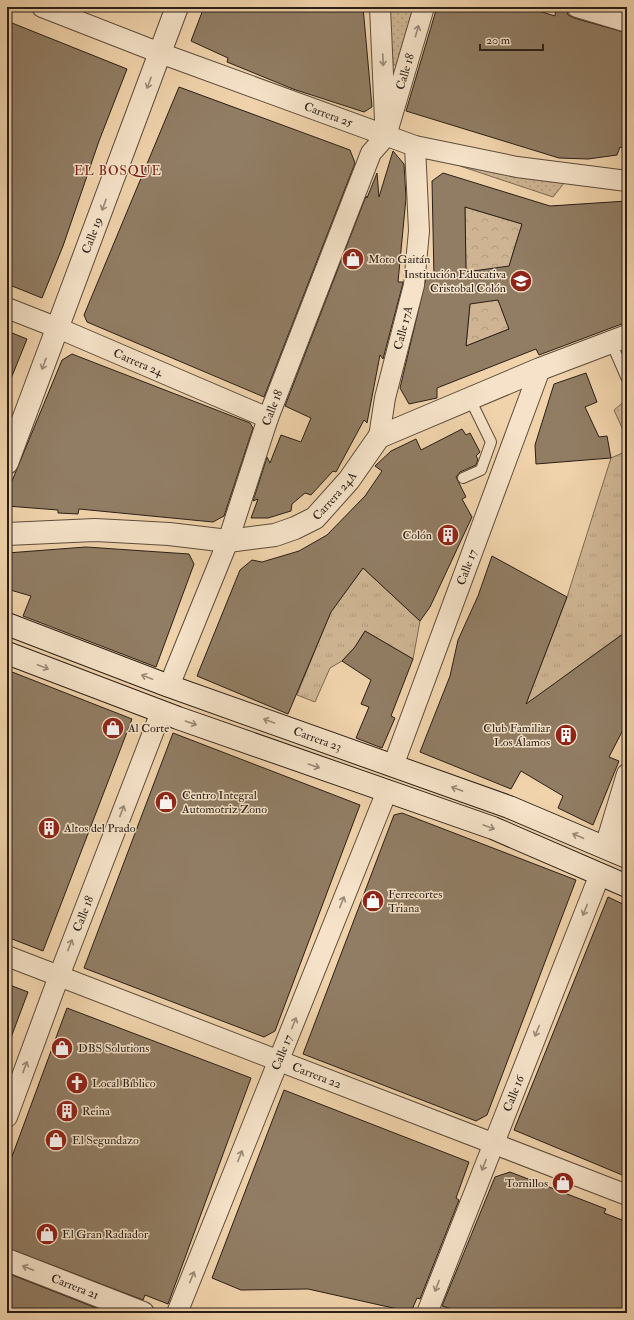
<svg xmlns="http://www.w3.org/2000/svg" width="634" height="1320" viewBox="0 0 634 1320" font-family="'IM FELL Double Pica',serif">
	<defs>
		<pattern id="grass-tufts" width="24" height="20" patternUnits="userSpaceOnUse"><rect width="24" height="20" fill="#ceb492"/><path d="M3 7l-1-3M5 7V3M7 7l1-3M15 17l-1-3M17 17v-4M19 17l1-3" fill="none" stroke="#b19a7d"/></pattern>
		<pattern id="park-crowns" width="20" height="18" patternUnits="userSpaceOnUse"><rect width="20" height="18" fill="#ceb492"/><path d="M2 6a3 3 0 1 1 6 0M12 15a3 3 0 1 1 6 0" fill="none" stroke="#b19a7d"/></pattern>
		<pattern id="garden-dots" width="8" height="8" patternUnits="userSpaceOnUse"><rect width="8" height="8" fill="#ceb492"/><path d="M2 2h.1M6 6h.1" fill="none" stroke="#b19a7d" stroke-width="1.8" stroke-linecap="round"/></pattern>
	</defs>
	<rect width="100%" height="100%" fill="#f0d3ab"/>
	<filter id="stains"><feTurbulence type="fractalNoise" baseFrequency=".005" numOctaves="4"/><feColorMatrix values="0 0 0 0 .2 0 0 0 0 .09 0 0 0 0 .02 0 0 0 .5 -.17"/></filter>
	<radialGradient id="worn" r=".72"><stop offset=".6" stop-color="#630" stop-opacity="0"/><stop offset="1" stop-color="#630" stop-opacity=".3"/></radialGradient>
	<g fill="url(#grass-tufts)" stroke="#7c6a54">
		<path d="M627,451V631L569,673L511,743L567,597L611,458Z"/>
		<path d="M363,568L420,621L413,659L365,631L355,647L342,661L330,668L315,702L297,695L331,611Z"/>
	</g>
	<path fill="url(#park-crowns)" stroke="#7c6a54" d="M465,207L522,224L512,256L502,310L509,329L466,346L470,304L466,272Z"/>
	<g fill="url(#garden-dots)" stroke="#7c6a54">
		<path d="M388,7H415L400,64L396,66L393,64Z"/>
		<path d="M461,162L564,183L553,197L460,166Z"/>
		<path d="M627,399V439L614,410Z"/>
	</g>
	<g fill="#917d64" stroke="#2a1f17" fill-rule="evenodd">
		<path d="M204,7H363L372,107L364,112L293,89L227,62L228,58L191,41Z"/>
		<path d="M437,7H526L555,16L556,7H566L568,15L574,18L627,33V150L620,147L617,155L588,159L559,158L406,111Z"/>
		<path d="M7,21L127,69L99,141L63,246L42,298L7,284Z"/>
		<path d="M179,87L350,150L355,163L264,397L87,322L84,315Z"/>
		<path d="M393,151L404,164L406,198L398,282H403V283L383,359L380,355L367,423L364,420L336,472L333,471L311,495L305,493L292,504L291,511L268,518H251L258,499L253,501L267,457L270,463L281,435L301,442L311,418L285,406L366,196L367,198L377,173L379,197Z"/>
		<path d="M443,173L550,206L627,201V322L539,355L536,349L437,388V398L409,404L400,388L426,278L434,277L432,181ZM465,207L522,224L509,266L466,272ZM498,300L509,329L466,346L470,304Z"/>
		<path d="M7,331L27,339L8,386H7Z"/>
		<path d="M72,354L250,423L253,428L224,516L213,522L79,509L78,514L58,513V510L7,506V493L62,360Z"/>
		<path d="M586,373L597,402L585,407L599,437L607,436L611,458L536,464L535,445L554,384Z"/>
		<path d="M462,429L466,435L470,433L480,452L476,456L478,459L476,465L460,472L456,477L466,497L462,499L472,517L430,607L420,621L363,568L331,612L288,714L197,676L240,570L252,560L262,562L299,551L327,535L365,496L382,471L375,466L391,451L416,439L421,450Z"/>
		<path d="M86,547L189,554L194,564L156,667L23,616L31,596L7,589V553Z"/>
		<path d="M492,556L567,597L526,704L627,631V722L609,757L619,761L593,825L558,808L563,796L521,771L511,789L420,752L450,676L458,640L478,596Z"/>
		<path d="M365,631L413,659L391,716L395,718L382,748L356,738L369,707L361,704L371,680L342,661L355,647Z"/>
		<path d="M7,670L132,719L43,951L7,937Z"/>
		<path d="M173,733L360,805L275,1031L264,1037L84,968Z"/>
		<path d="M402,813L576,880L487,1115L476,1121L303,1054L394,815Z"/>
		<path d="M608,897L627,906V1177L514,1130Z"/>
		<path d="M7,984L28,992L9,1043H7Z"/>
		<path d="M67,1008L251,1078L168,1304L145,1295L143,1300L7,1248V1170Z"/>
		<path d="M284,1090L469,1162L456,1198L459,1200L420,1299L417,1298L411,1312L308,1289L241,1290L212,1278Z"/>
		<path d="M510,1172L606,1209L604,1213L627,1222V1313H465L442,1306L495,1177Z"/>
		<path d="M7,1273L109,1313H7Z"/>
	</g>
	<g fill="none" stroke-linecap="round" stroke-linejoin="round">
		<g stroke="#5c4c3c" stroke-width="12">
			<g id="service">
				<path d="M611,342L627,379"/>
				<path d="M463,478L481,470L491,442L470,399"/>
			</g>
		</g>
		<g stroke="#5c4c3c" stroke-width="22">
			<g id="minor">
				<path id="s1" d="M42,7L160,53L415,146L517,167L627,181"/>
				<path d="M380,7L385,120"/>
				<path d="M577,7L627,22"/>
				<path id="s2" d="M7,308L58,328L268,418"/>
				<path id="s3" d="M379,437L385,398L414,285L419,231L415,146"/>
				<path id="s4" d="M169,686L228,541L268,418L371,153L386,136L424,7"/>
				<path id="s5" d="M393,766L540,369"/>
				<path d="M605,847L627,774"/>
				<path d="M605,847L627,828"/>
				<path id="s6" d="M7,956L627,1195"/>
				<path id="s7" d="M7,1117L59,976L161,712"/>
				<path id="s8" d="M177,1313L387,791"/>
				<path id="s9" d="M427,1313L600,874"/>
			</g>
		</g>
		<g stroke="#5c4c3c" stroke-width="24">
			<g id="tertiary">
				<path id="s10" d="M7,463L177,7"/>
				<path id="s11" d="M7,534L95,530L133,532L169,534L228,541L275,535L295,528L315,518L349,480L379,437L540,369L627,336"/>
				<path id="s12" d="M7,1260L143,1313"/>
			</g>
		</g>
		<g stroke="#2a1f17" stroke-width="24">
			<g id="secondary">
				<path id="s13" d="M7,624L169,686L509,807L627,857"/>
				<path d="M7,653L178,718L493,828L627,886"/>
			</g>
		</g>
		<use href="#service" stroke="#f5e2c8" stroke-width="10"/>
		<use href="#minor" stroke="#f5e2c8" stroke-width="20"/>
		<use href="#tertiary" stroke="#f5e2c8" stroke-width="22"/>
		<use href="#secondary" stroke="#f5e2c8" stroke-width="22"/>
	</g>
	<defs><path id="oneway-shaft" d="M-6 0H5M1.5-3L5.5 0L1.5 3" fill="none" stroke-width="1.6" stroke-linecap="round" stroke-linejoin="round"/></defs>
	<g stroke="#9a8a78">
		<use href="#oneway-shaft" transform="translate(417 31) rotate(-74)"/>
		<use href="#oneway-shaft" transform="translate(383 60) rotate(88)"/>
		<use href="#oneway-shaft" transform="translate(149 83) rotate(110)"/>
		<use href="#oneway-shaft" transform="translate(104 205) rotate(110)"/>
		<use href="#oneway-shaft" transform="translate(44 364) rotate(110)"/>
		<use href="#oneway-shaft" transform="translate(43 667) rotate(21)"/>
		<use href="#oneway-shaft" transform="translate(147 677) rotate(-159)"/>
		<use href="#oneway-shaft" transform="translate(269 721) rotate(-160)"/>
		<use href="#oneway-shaft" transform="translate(191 723) rotate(19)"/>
		<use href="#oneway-shaft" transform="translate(314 766) rotate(19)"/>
		<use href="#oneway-shaft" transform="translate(457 789) rotate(-160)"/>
		<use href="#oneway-shaft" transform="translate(122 811) rotate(-69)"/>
		<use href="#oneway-shaft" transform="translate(489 827) rotate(20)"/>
		<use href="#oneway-shaft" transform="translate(578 836) rotate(-157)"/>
		<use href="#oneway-shaft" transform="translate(342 902) rotate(-68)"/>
		<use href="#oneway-shaft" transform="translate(585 910) rotate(112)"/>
		<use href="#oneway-shaft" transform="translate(70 945) rotate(-69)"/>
		<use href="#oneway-shaft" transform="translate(294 1023) rotate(-68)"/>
		<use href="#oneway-shaft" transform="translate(537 1031) rotate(112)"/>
		<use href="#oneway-shaft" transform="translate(25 1067) rotate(-70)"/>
		<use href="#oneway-shaft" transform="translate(240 1156) rotate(-68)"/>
		<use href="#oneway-shaft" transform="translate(484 1165) rotate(111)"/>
		<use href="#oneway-shaft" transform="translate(28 1268) rotate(-159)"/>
		<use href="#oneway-shaft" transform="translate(192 1277) rotate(-68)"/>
		<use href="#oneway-shaft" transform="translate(437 1286) rotate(111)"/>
	</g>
	<defs>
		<g id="shop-disc" transform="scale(1.15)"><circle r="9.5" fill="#8f2418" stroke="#f5e2c8"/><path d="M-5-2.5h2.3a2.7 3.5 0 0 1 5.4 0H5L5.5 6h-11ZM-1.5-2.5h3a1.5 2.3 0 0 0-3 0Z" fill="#fff"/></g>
		<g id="university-disc" transform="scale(1.15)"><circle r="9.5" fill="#8f2418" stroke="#f5e2c8"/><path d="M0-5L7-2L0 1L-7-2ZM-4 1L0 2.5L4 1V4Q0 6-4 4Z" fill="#fff"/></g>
		<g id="building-disc" transform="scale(1.15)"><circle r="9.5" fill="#8f2418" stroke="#f5e2c8"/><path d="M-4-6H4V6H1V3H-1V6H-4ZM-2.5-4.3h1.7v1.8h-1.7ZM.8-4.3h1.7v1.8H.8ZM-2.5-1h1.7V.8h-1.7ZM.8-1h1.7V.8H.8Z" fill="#fff"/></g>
		<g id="church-disc" transform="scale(1.15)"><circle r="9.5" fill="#8f2418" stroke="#f5e2c8"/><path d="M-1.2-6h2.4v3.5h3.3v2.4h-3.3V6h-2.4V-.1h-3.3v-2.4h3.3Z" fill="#fff"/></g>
	</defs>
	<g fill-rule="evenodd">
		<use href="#shop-disc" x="353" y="259"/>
		<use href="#university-disc" x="521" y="281"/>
		<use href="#building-disc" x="448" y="535"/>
		<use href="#shop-disc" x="113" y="728"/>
		<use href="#building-disc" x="566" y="735"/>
		<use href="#shop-disc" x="166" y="802"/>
		<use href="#building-disc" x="49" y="828"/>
		<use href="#shop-disc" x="373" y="901"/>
		<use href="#shop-disc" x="62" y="1048"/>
		<use href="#church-disc" x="77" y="1083"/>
		<use href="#building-disc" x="67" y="1111"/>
		<use href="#shop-disc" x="56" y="1140"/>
		<use href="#shop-disc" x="563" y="1183"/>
		<use href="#shop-disc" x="47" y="1234"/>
	</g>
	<g text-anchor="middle" stroke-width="3" stroke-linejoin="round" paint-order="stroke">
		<g font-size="12" fill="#2a1f17" stroke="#f5e2c8">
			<text dy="4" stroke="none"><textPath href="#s4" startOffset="660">Calle 18</textPath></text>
			<text dy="4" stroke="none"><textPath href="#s1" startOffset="306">Carrera 25</textPath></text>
			<text dy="4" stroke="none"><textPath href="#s10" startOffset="243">Calle 19</textPath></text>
			<text dy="4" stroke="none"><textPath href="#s3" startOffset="112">Calle 17A</textPath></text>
			<text dy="4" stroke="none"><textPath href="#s2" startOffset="142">Carrera 24</textPath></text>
			<text dy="4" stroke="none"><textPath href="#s4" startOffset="297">Calle 18</textPath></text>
			<text dy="4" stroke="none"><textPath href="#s11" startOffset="342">Carrera 24A</textPath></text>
			<text dy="4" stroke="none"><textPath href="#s5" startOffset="212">Calle 17</textPath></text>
			<text dy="4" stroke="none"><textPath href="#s13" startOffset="331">Carrera 23</textPath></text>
			<text dy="4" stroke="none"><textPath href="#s7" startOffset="217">Calle 18</textPath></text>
			<text dy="4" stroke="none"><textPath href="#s8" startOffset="281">Calle 17</textPath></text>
			<text dy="4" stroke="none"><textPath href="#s6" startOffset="332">Carrera 22</textPath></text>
			<text dy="4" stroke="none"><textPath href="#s9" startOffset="236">Calle 16</textPath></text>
			<text dy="4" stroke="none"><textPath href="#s12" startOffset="73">Carrera 21</textPath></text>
		</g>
		<g font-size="12" fill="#2a1f17" stroke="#f5e2c8" text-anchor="start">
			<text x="368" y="263">Moto Gaitán</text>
			<text x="506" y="278" text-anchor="end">Institución Educativa<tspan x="506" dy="14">Cristobal Colón</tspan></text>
			<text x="432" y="539" text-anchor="end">Colón</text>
			<text x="128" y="732">Al Corte</text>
			<text x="550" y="732" text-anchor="end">Club Familiar<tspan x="550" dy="14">Los Álamos</tspan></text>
			<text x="182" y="799">Centro Integral<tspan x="182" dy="14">Automotriz Zono</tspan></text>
			<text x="64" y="832">Altos del Prado</text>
			<text x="388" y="898">Ferrecortes<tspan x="388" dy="14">Triana</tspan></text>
			<text x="78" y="1052">DBS Solutions</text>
			<text x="92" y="1087">Local Bíblico</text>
			<text x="82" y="1115">Reina</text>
			<text x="72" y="1144">El Segundazo</text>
			<text x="548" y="1187" text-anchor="end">Tornillos</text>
			<text x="62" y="1238">El Gran Radiador</text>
		</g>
		<g font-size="13" letter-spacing="1" fill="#7a1f14" stroke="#f5e2c8">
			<text x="118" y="175">EL BOSQUE</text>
		</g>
	</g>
	<rect width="634" height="1320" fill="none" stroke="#f0d3ab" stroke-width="24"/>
	<rect x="8" y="8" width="618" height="1304" fill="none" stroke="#2a1f17" stroke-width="2"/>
	<rect x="12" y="12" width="610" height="1296" fill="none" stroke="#2a1f17"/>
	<path d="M480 44v6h63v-6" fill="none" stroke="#2a1f17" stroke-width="2"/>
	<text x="486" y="44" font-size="12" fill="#2a1f17" stroke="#f5e2c8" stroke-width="3" paint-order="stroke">20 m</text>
	<rect width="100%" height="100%" filter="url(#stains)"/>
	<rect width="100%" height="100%" fill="url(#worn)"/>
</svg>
